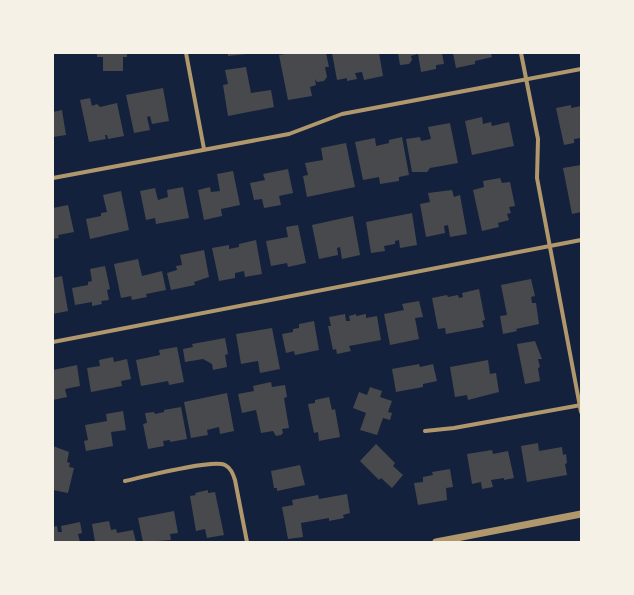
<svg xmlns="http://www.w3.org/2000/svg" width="634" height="595" viewBox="0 0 634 595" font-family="'Zilla Slab',serif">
	<rect width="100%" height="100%" fill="#14213d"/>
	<g fill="#48494c">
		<path d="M97,53H127V57H123V71H103V57H97Z"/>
		<path d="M228,53H246V54L228,56Z"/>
		<path d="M290,53H326L329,67H325L327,77L324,81L317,82L315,79L316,85L310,87L312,96L288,100L279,55Z"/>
		<path d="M332,53H379L383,76L364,80L362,72L355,73L357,79L347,81V78L337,80Z"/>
		<path d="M398,53H442L444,64L436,65V69L421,72L418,54L411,56L412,60L409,64L400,65Z"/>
		<path d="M453,53H491L492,57L475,61V64L456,68Z"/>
		<path d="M246,67L251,93L271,90L274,107L228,116L223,85L228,84L225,70Z"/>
		<path d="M163,88L169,121L152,124L150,116L147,117L150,130L134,133L126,95Z"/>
		<path d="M90,98L92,106L97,104L100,107L117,103L124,136L108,139L107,135H105L106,139L89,142L80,100Z"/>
		<path d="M571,105V108L581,106V138L574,139V143L564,145L556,108Z"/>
		<path d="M62,110L66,135L53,137V112Z"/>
		<path d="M482,117L483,124L491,122L492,126L509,122L514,146L472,155L465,121Z"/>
		<path d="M450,123L458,163L430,168L427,172H412L406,139L420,137L421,141L431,139L428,127Z"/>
		<path d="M402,137L409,175L399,177V181L380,184L379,177L363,180L355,142L375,138L376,146L389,143V140Z"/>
		<path d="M346,143L355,187L307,197L303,176L308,175L305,163L323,160L321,148Z"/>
		<path d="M581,165V212L572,214L563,168Z"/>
		<path d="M288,169L293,193L279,196L281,205L264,208L262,199L254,200L250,183L265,180L263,174Z"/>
		<path d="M233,171L240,205L221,209L222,216L204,220L198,190L210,187L211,192L220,191L217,174Z"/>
		<path d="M500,178L502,183L510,182L515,206L509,207L511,213L507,214L509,220L498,223L499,227L482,231L473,190L484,187L483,181Z"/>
		<path d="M183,187L189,218L156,224L155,218L146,220L140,191L155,188L158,200L168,197L167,190Z"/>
		<path d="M452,190L454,197L460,195L467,234L450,237L448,225L444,226L445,233L426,237L420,204L430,202L428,193Z"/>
		<path d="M121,191L129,230L90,239L86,219L101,216V213L107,212L103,195Z"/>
		<path d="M68,205L74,232L58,235L59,238L53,239V208Z"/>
		<path d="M412,213L417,245L400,248L399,240L395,241V244L384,246L385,251L371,253L366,222Z"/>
		<path d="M353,216L360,255L342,259L340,247L337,248L338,255L319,259L312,225Z"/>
		<path d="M298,225L306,263L288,267L287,263L271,266L266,241L288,237L286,227Z"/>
		<path d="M256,240L262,274L245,277L244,271L235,273V278L219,281L212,248L229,245V249L239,247V244Z"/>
		<path d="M204,250L209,277L194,282L195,285L171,290L167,273L177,270L176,266L182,265L180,255Z"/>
		<path d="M138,259L142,276L162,271L166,290L146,294L147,297L132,300L131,296L121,298L114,264Z"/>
		<path d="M105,266L110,289L107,290L109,300L101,301L102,304L92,306V302L75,305L72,288L88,285V282L92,281L90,269Z"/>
		<path d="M62,276L68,311L53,314V278Z"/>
		<path d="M531,279L535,296L531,297L532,303H536L539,324L516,329L517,331L503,334L500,316L507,315L501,285Z"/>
		<path d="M479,289L485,320L482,321L484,327L446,334L445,328L438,329L432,298L447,295L448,297L458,295L459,298L463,297L462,293Z"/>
		<path d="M419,301L423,317L415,318L419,339L390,345L384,314L404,310L402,304Z"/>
		<path d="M345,314L346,321H350L349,316L356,314V316L366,314V318L377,316L381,340L349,346L351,351L337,354L336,349L333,350L328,326H331L329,317Z"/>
		<path d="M314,321L319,350L295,355L294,351L286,353L282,334L293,332V329L299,328V324Z"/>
		<path d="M272,328L280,369L260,373L258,361L241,364L236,334Z"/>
		<path d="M225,338L228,354L225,355L227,367L213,370L212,364L203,359L185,362L183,349L193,347L192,344Z"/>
		<path d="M535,341L542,359H538L540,367L538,368L540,381L525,384L517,344Z"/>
		<path d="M177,347L184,382L169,385L168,381L141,386L136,360L160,355L159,350Z"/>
		<path d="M113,357L114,362L127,359L131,379L121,381L122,386L91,392L87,368L100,366L99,360Z"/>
		<path d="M488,360L490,374L496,373L499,392L468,400L467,395L455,397L450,367Z"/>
		<path d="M419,364L420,367L433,364L437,381L423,384V387L396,392L392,369Z"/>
		<path d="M77,365L80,386L65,389L67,397L53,400V370Z"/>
		<path d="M271,382L272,387L285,385L287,397L284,398L289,428L282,429L283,433L281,435L276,436L273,431L261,433L256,410L242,413L238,394L254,391L253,386Z"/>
		<path d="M370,387L382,391L380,397L392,401L388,412L392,413L390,420L383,418L377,435L360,430L366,413L353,408L359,392L367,395Z"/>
		<path d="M227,393L234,431L220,434L219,427L207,430L208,435L191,438L184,402Z"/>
		<path d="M329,397L332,410L335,409L340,437L319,441L318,432L314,433L308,404L315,403V400Z"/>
		<path d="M181,407L187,439L170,442V440L163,441L164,446L148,449L143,424L147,423L145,413L154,412L155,414L164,412V410Z"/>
		<path d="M123,411L126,430L111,432L113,446L86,451L84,441L88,440L85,425L107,421L106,414Z"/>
		<path d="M538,443L539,451L562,447L563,455L566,454L567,463L565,464L567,475L527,482L521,446Z"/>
		<path d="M376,444L395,463L393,466L403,475L392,488L381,478L379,480L360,461Z"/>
		<path d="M53,446L69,452L67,462L70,463L69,467L74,468L68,493L53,490Z"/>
		<path d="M492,450L493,454L508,451L514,478L504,480V478L491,480L493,487L482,489L481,482L472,484L467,454Z"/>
		<path d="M300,465L305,485L277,491V488H274L271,471Z"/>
		<path d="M450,469L453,487L446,488L447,500L418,505L414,483L423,482V477L433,475L432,472Z"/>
		<path d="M208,490V493L215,492L224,535L207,538L205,529L196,531L190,496L196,495L195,493Z"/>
		<path d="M347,494L350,513L343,515L344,518L329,521V518L301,523L303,537L288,539L282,507L293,505L292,500L318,495L319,499Z"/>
		<path d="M174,511L178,533L170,534L171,540L143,542L138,518Z"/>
		<path d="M109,521L111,530L116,529L117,533L133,530L136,542H95L92,524Z"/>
		<path d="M80,522L82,533L78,534L80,542H53V527L57,526L58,532H62L61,526Z"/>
	</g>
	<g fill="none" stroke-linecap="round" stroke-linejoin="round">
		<g stroke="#b1986c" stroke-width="4">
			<path d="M186,53L204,149"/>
			<path d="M521,53L538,139L537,178L581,412"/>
			<path d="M53,178L289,134L342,114L581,69"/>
			<path d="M53,342L581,240"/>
			<path d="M425,431L454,428L581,405"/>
			<path d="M125,481C143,477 212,459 225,465C231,468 233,474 235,480L247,542"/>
		</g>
		<path stroke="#b1986c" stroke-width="7" d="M436,542L581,514"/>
	</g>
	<rect width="634" height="595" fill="none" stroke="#f6f1e7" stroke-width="108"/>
</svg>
